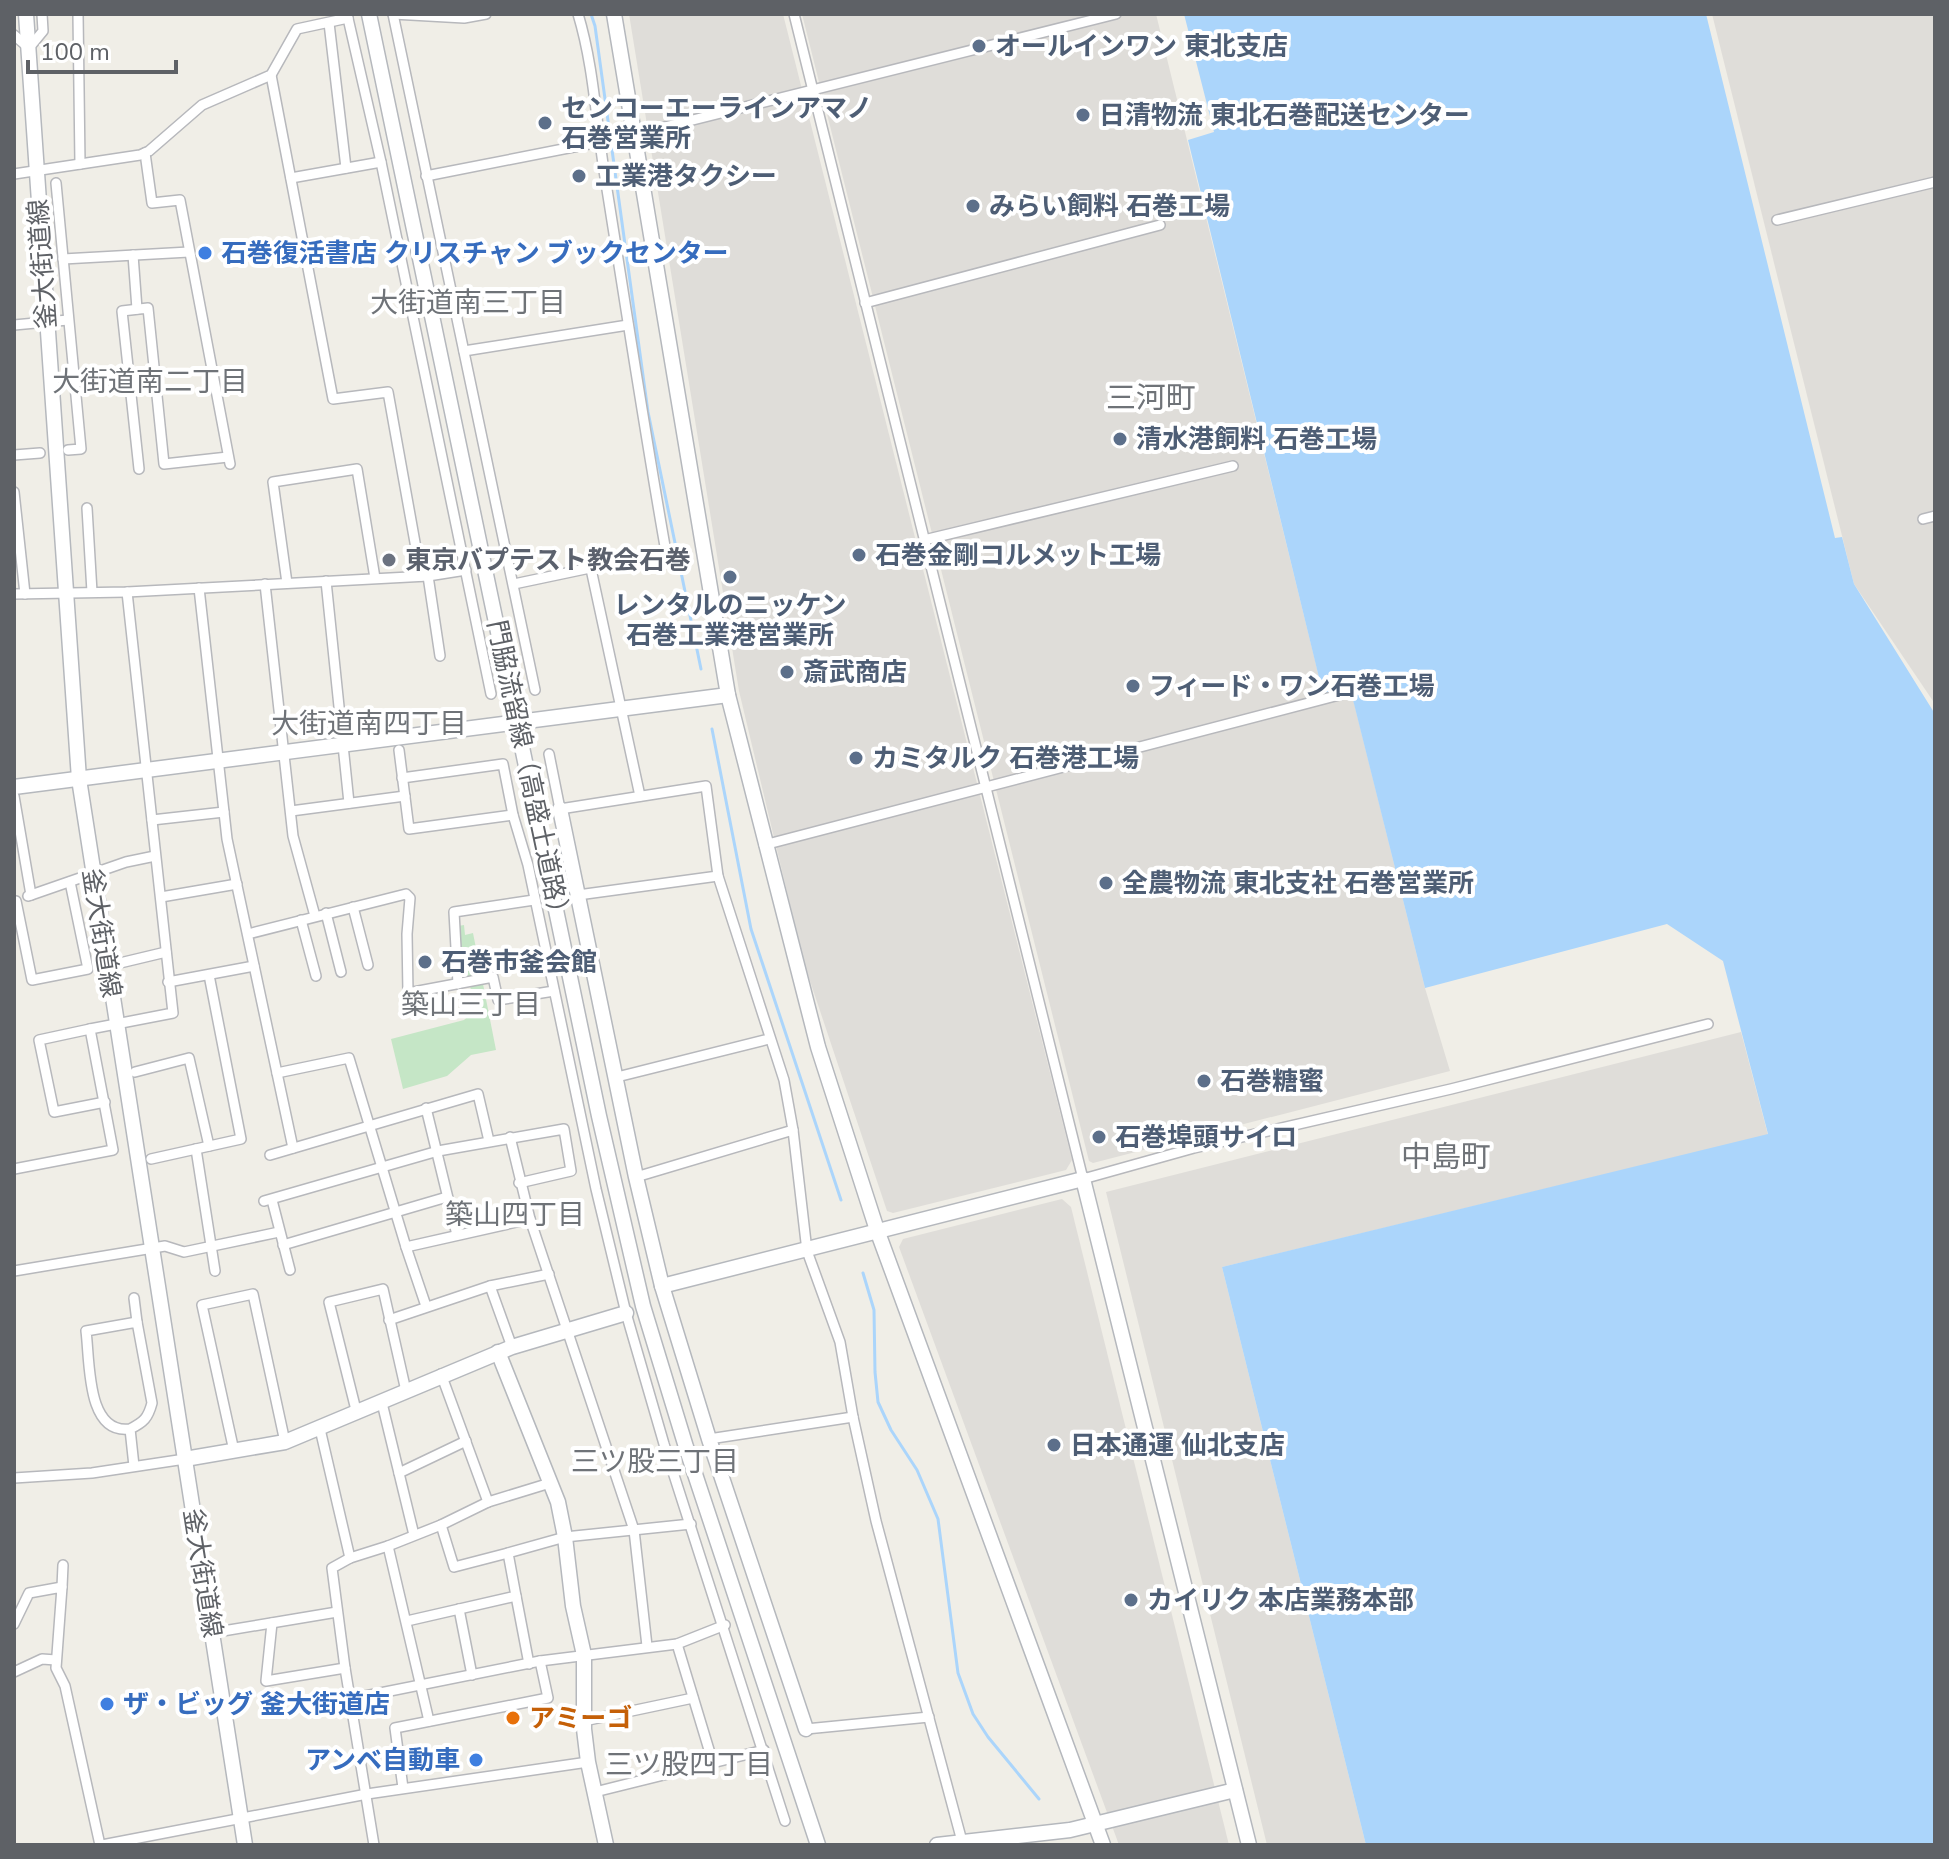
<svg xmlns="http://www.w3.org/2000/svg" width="1949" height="1859" viewBox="0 0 1949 1859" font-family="'Nunito Sans','Noto Sans JP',sans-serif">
	<rect width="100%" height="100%" fill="#f0eee7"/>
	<g fill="#dfddd9">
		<path d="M629,14H783L1072,1160L1066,1170L893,1213L887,1211L804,963L739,691Z"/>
		<path d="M802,14H1156L1323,693L1350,687L1425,988L1450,1071L1093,1163L1089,1161Z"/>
		<path d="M1712,14H1935V704L1854,584Z"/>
		<path d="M1741,1032L1768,1135L1222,1267L1366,1845H1267L1106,1192Z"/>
		<path d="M1062,1199L1071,1207L1229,1845H1119L899,1247L903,1239Z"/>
	</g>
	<path fill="#c5e6c6" d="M464,925L465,935L473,933L496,1050L471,1055L447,1076L403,1089L391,1039L464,1020L476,1009L470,986L461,987L458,926Z"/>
	<path fill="#abd5fb" d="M1184,14H1706L1835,538L1842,537L1854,584L1935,714V1845H1366L1222,1267L1768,1134L1723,961L1667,924L1425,988L1350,688L1323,694L1188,140L1214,132Z"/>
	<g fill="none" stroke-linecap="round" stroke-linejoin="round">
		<g stroke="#abd5fb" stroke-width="3">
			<path d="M591,14L595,26L648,412L701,669"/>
			<path d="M712,729L751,929L841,1200"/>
			<path d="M863,1273L874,1310L875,1372L878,1402L891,1430L917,1470L938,1519L958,1673L973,1714L988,1737L1039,1799"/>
		</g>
		<g stroke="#b7b8bc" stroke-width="12">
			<g id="street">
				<path d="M78,14L80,164"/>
				<path d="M347,14L381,162L491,694"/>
				<path d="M393,14L535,690"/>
				<path d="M393,14L464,18L486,14"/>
				<path d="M794,14L1083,1179L1194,1148L1451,1089L1708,1024"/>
				<path d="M329,23L346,168"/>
				<path d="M14,35L29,48L43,31L42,14"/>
				<path d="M271,75L333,399L388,392L421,576"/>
				<path d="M633,135L1116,14"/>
				<path d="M145,153L152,203L180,200L230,464"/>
				<path d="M14,174L140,155L149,151L202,105L271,75L297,29L348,18"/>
				<path d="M426,176L599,142"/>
				<path d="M291,178L381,162"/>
				<path d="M56,183L81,449L68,450"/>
				<path d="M1777,220L1935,182"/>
				<path d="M133,255L137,309"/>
				<path d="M63,259L189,252"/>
				<path d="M865,303L1160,225"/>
				<path d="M14,325L68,320"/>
				<path d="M464,351L628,325"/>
				<path d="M14,455L40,453"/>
				<path d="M139,469L122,311L148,308L164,464L228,457"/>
				<path d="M14,492L25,594"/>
				<path d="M87,508L92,592"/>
				<path d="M1923,519L1935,516"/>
				<path d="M924,540L1233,466"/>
				<path d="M591,569L640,796"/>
				<path d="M428,576L440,656"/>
				<path d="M326,581L349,803"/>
				<path d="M287,583L273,482L357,469L375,578"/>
				<path d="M265,584L293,836L315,916"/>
				<path d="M514,584L666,552C644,427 625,302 605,177C596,122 594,67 578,14"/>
				<path d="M199,588L227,839L293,1148"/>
				<path d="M14,594L127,592L428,576L466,570"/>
				<path d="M399,750L409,829L513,815"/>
				<path d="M549,754L560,809L706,786L718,876L784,1080L793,1130L807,1251L840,1342L853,1417L876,1521L963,1845"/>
				<path d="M402,778L503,764L513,815L528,865L596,1189L626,1313L664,1444L785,1821"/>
				<path d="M14,796L31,895L28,896"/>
				<path d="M291,811L405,796"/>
				<path d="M152,820L224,812"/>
				<path d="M764,845L1343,694"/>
				<path d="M31,895L126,862L155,856"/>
				<path d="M578,895L718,876"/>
				<path d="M161,897L237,884"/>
				<path d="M16,901L32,980L88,969L70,882"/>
				<path d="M353,907L368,965"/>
				<path d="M326,913L341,972"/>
				<path d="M301,920L316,976"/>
				<path d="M248,934L406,894L410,898L407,934L408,993L493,977L498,1000L554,991"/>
				<path d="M120,963L166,952"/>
				<path d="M168,982L254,966"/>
				<path d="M458,984L454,912L534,900"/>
				<path d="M90,1029L39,1040L54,1112L105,1102"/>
				<path d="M135,1072L189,1058L209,1146"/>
				<path d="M277,1073L349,1058L406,1247"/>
				<path d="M617,1077L769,1039"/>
				<path d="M426,1108L457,1235"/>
				<path d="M510,1137L530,1219L634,1530L647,1646"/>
				<path d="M196,1149L215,1271"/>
				<path d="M270,1155L478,1094L489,1141"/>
				<path d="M151,1159L241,1139L209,975"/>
				<path d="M14,1169L113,1150L90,1029L173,1013L127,592"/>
				<path d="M636,1177L793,1130"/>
				<path d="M272,1200L290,1270"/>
				<path d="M264,1201L438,1151L564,1129L571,1171L519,1183"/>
				<path d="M283,1245L447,1197"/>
				<path d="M14,1271L165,1246L184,1252L279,1232"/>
				<path d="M490,1286L512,1347"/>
				<path d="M134,1298L137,1322"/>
				<path d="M426,1306L406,1247L530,1219"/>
				<path d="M389,1320L490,1286L549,1274"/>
				<path d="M441,1374L488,1502"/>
				<path d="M382,1403L414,1535"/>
				<path d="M357,1414L329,1302L383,1289L406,1391"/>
				<path d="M130,1429C144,1422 148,1418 152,1403L137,1322L86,1331C90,1361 86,1435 130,1429L134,1466"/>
				<path d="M320,1429L350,1558"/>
				<path d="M709,1439L853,1417"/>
				<path d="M234,1451L202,1305L253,1294L285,1442"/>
				<path d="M399,1473L466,1441"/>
				<path d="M14,1478L92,1473L185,1459"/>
				<path d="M441,1525L454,1567L508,1553"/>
				<path d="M388,1546L441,1525L488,1502L550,1483"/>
				<path d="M62,1587L63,1565"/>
				<path d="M516,1596L529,1664"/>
				<path d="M459,1609L472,1675"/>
				<path d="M407,1621L516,1596L508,1553L565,1537L691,1524"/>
				<path d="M272,1623L266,1681L345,1668"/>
				<path d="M14,1624L29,1593L62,1587L56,1668L65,1686L100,1845"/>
				<path d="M211,1633L337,1612"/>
				<path d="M677,1644L713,1763"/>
				<path d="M14,1672L42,1659L56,1660"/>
				<path d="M350,1699L540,1661L677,1644L725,1625"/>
				<path d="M584,1721L693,1698"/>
				<path d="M806,1729L929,1717"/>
				<path d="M403,1788L395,1728L548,1698L540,1661"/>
				<path d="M595,1792L764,1750"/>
				<path d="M102,1845L367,1794L588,1762"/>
				<path d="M374,1845L345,1668L332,1568L350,1558L388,1546L429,1721"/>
			</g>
		</g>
		<g stroke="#b5b8bd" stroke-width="17">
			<g id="secondary">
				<path d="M26,14L79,779L245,1845"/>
				<path d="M369,14L599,1116L643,1306L686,1447L818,1845"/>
				<path d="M614,14L728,695L818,1047L877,1230L1103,1845"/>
				<path d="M14,787L728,695"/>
				<path d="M560,809L636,1177L662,1286L709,1439L806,1729"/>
				<path d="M662,1286L1083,1179L1249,1845"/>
				<path d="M498,1352L558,1502L565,1537L573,1606L584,1655V1729L588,1762L606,1845"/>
				<path d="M185,1459L285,1442L512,1347L626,1313"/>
				<path d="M937,1845L1070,1830L1235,1790"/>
			</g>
		</g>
		<use href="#street" stroke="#fff" stroke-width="9"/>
		<use href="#secondary" stroke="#fff" stroke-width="14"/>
	</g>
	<g fill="#5c6f8a" stroke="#fff" stroke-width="3">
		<circle cx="979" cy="46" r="8"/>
		<circle cx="1083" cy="115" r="8"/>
		<circle cx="545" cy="123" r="8"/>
		<circle cx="579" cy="176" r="8"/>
		<circle cx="973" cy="206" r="8"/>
		<circle cx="1120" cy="439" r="8"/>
		<circle cx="859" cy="555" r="8"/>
		<circle cx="730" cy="577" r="8"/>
		<circle cx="787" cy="672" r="8"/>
		<circle cx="1133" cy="686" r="8"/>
		<circle cx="856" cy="758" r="8"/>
		<circle cx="1106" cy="883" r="8"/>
		<circle cx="425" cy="962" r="8"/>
		<circle cx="1204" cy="1081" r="8"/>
		<circle cx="1099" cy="1137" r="8"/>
		<circle cx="1054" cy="1445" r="8"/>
		<circle cx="1131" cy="1600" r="8"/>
	</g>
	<g fill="#3f7fe0" stroke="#fff" stroke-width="3">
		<circle cx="205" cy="253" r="8"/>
		<circle cx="107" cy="1704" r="8"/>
		<circle cx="476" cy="1760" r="8"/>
	</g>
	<circle fill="#6b7280" stroke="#fff" stroke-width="3" cx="389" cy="560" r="8"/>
	<circle fill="#e8710a" stroke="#fff" stroke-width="3" cx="513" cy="1718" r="8"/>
	<g text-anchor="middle" stroke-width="8" stroke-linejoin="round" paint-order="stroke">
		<g font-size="26" font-weight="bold" fill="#4e5e75" stroke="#fff" text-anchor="start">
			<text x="995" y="55">オールインワン 東北支店</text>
			<text x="561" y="117">センコーエーラインアマノ<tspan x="561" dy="30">石巻営業所</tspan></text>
			<text x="1099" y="124">日清物流 東北石巻配送センター</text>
			<text x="595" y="185">工業港タクシー</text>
			<text x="989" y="215">みらい飼料 石巻工場</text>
			<text x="1136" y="448">清水港飼料 石巻工場</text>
			<text x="875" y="564">石巻金剛コルメット工場</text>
			<text x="730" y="614" text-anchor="middle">レンタルのニッケン<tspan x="730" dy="30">石巻工業港営業所</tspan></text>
			<text x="803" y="681">斎武商店</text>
			<text x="1149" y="695">フィード・ワン石巻工場</text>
			<text x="872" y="767">カミタルク 石巻港工場</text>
			<text x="1122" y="892">全農物流 東北支社 石巻営業所</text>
			<text x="441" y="971">石巻市釜会館</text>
			<text x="1220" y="1090">石巻糖蜜</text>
			<text x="1115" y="1146">石巻埠頭サイロ</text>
			<text x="1070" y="1454">日本通運 仙北支店</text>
			<text x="1147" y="1609">カイリク 本店業務本部</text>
		</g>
		<g font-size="26" font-weight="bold" fill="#366cbe" stroke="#fff" text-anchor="start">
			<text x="221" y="262">石巻復活書店 クリスチャン ブックセンター</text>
			<text x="123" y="1713">ザ・ビッグ 釜大街道店</text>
			<text x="460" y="1769" text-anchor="end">アンベ自動車</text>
		</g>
		<g font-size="26" fill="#5e6166" stroke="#fff">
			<text transform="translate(42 264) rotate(-94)" y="9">釜大街道線</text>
			<text transform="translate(529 773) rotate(78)" y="9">門脇流留線（高盛土道路）</text>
			<text transform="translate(102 933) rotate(81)" y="9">釜大街道線</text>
			<text transform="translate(203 1573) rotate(81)" y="9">釜大街道線</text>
		</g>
		<g font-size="26" font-weight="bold" fill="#5b616d" stroke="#fff" text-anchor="start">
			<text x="405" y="569">東京バプテスト教会石巻</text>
		</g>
		<g font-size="26" font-weight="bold" fill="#c56008" stroke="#fff" text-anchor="start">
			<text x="529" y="1727">アミーゴ</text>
		</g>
		<g font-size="28" fill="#6f7378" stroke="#fff">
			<text x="468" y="312">大街道南三丁目</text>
			<text x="150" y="391">大街道南二丁目</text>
			<text x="369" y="733">大街道南四丁目</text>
			<text x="471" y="1014">築山三丁目</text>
			<text x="515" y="1224">築山四丁目</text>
			<text x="655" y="1471">三ツ股三丁目</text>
			<text x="689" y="1774">三ツ股四丁目</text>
		</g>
		<g font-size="30" fill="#6f7378" stroke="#fff">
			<text x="1151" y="408">三河町</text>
			<text x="1446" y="1167">中島町</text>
		</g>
	</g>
	<rect width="1949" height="1859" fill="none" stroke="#5e6166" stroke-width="32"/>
	<path d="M28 60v12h148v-12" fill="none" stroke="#5e6166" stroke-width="4"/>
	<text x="40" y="60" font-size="24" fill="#5e6166" stroke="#ffffff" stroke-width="6" paint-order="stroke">100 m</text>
</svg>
